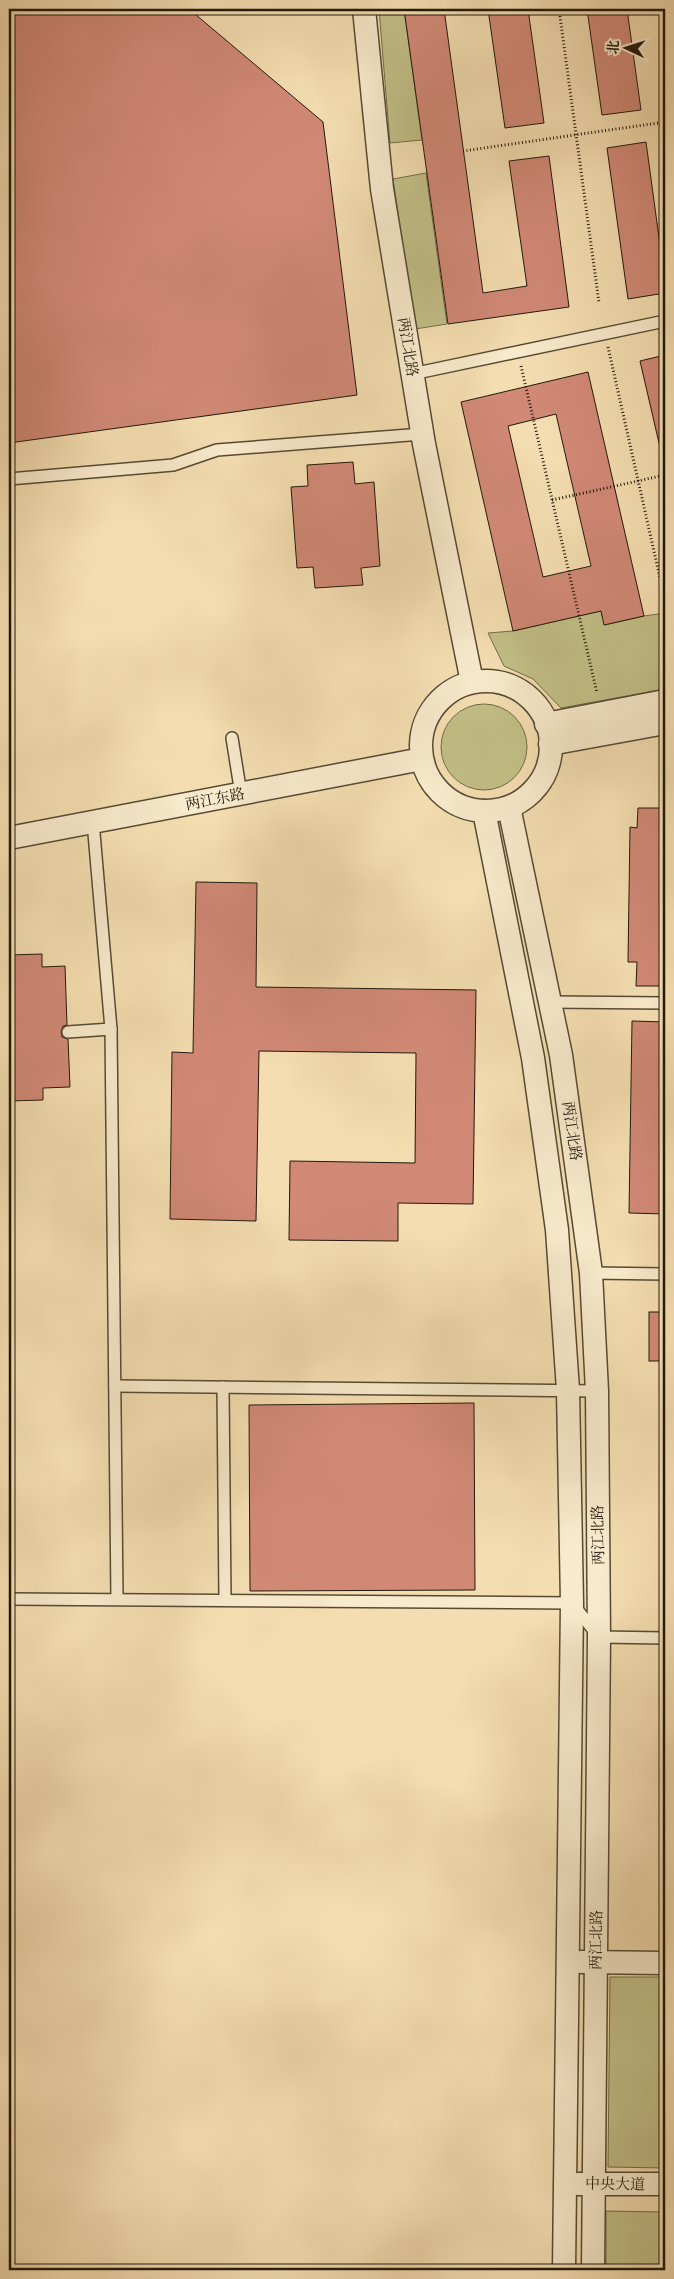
<svg xmlns="http://www.w3.org/2000/svg" width="674" height="2279" viewBox="0 0 674 2279" font-family="'Libre Caslon Text','Noto Serif SC',serif">
	<rect width="100%" height="100%" fill="#f4deb1"/>
	<filter id="stains"><feTurbulence type="fractalNoise" baseFrequency=".004" numOctaves="4"/><feColorMatrix values="0 0 0 0 .2 0 0 0 0 .09 0 0 0 0 .02 0 0 0 .5 -.17"/></filter>
	<radialGradient id="worn" r=".72"><stop offset=".6" stop-color="#630" stop-opacity="0"/><stop offset="1" stop-color="#630" stop-opacity=".3"/></radialGradient>
	<g fill="#c2bf87" stroke="#726c4a">
		<path d="M379,9H404L422,140L390,143Z"/>
		<path d="M426,173L447,324L415,329L393,179Z"/>
		<path d="M601,611L605,625L644,616L665,613V689L561,708L533,679L504,666L488,633L513,631Z"/>
		<circle cx="484" cy="747" r="43"/>
		<path d="M610,1977H665V2168L608,2167Z"/>
		<path d="M606,2211L665,2212V2270H606Z"/>
	</g>
	<g fill="#d18976" stroke="#22180c" fill-rule="evenodd">
		<path d="M9,9H189L323,122L357,395L9,443Z"/>
		<path d="M404,9H444L483,293L527,286L509,161L549,156L569,307L448,324Z"/>
		<path d="M488,9H528L544,123L505,128Z"/>
		<path d="M587,9H627L641,110L602,115Z"/>
		<path d="M646,142L663,267L665,266V293L628,299L607,148Z"/>
		<path d="M665,355V442L659,443L640,361Z"/>
		<path d="M588,372L644,616L604,625L601,611L513,631L461,402ZM556,414L591,566L543,577L508,426Z"/>
		<path d="M353,462L355,484L374,482L380,566L361,568L363,585L315,588L313,567L297,568L291,487L308,486L307,465Z"/>
		<path d="M638,808H665V986H636L637,962H628L630,827L637,828Z"/>
		<path d="M196,882L257,883L256,987L476,990L473,1204L398,1203V1241L289,1240L290,1161L415,1163L416,1053L259,1051L256,1221L170,1219L172,1052L193,1053Z"/>
		<path d="M42,954V967L65,966L67,1025L63,1026L61,1032L62,1037L68,1039L70,1087L43,1088V1100L9,1101V955Z"/>
		<path d="M632,1021L665,1022V1214L629,1213Z"/>
		<rect x="649" y="1312" width="16" height="49"/>
		<path d="M474,1403L475,1590L250,1591L249,1405Z"/>
	</g>
	<g fill="none" stroke-linecap="round" stroke-linejoin="round">
		<g stroke="#564a35" stroke-width="14">
			<g id="service">
				<path d="M412,374L665,321"/>
				<path d="M9,479L173,465L217,450L422,434"/>
				<path d="M232,738L241,794"/>
				<path d="M93,822L111,1029L117,1599"/>
				<path d="M550,1002L665,1003"/>
				<path d="M68,1032L111,1029"/>
				<path d="M591,1273L665,1274"/>
				<path d="M115,1386L597,1391"/>
				<path d="M223,1387L225,1600"/>
				<path d="M9,1599L572,1603L599,1637L665,1638"/>
			</g>
		</g>
		<g stroke="#564a35" stroke-width="25">
			<g id="minor">
				<path d="M364,9L382,189L424,444L472,682"/>
				<circle cx="486" cy="746" r="65"/>
				<path d="M546,724L665,701"/>
				<path d="M550,744L665,723"/>
				<path d="M509,807L561,1055L591,1273L597,1391L599,1637L593,2270"/>
				<path d="M484,811L533,1058L557,1230L568,1390L572,1603L564,2270"/>
				<path d="M9,838L422,759"/>
				<path d="M581,1962L665,1963"/>
				<path d="M578,2184H665"/>
			</g>
		</g>
		<g stroke="#22180c" stroke-width="3" stroke-dasharray="1 2.5" stroke-linecap="butt">
			<path d="M559,9L599,303"/>
			<path d="M463,151L665,122"/>
			<path d="M608,347L665,600"/>
			<path d="M521,366L597,693"/>
			<path d="M552,500L665,475"/>
		</g>
		<use href="#service" stroke="#f8eacc" stroke-width="11"/>
		<use href="#minor" stroke="#f8eacc" stroke-width="22"/>
	</g>
	<g text-anchor="middle" stroke-width="4" stroke-linejoin="round" paint-order="stroke">
		<g font-size="15" fill="#22180c" stroke="#f8eacc">
			<text transform="translate(408 347) rotate(81)" y="5">两江北路</text>
			<text transform="translate(215 799) rotate(-11)" y="5">两江东路</text>
			<text transform="translate(572 1131) rotate(82)" y="5">两江北路</text>
			<text transform="translate(598 1535) rotate(-91)" y="5">两江北路</text>
			<text transform="translate(596 1940) rotate(-89)" y="5">两江北路</text>
			<text transform="translate(615 2184) rotate(1)" y="5">中央大道</text>
		</g>
	</g>
	<rect width="674" height="2279" fill="none" stroke="#f4deb1" stroke-width="30"/>
	<rect x="10" y="10" width="654" height="2259" fill="none" stroke="#22180c" stroke-width="2.5"/>
	<rect x="15" y="15" width="644" height="2249" fill="none" stroke="#22180c"/>
	<g transform="translate(626 48) rotate(274)" stroke="#f8eacc" stroke-width="4" paint-order="stroke">
	<path d="M0-4L9 19L0 12L-9 19Z" fill="#22180c"/>
	<text y="-8" font-size="14" font-weight="bold" text-anchor="middle" fill="#22180c">北</text>
	</g>
	<rect width="100%" height="100%" filter="url(#stains)"/>
	<rect width="100%" height="100%" fill="url(#worn)"/>
</svg>
